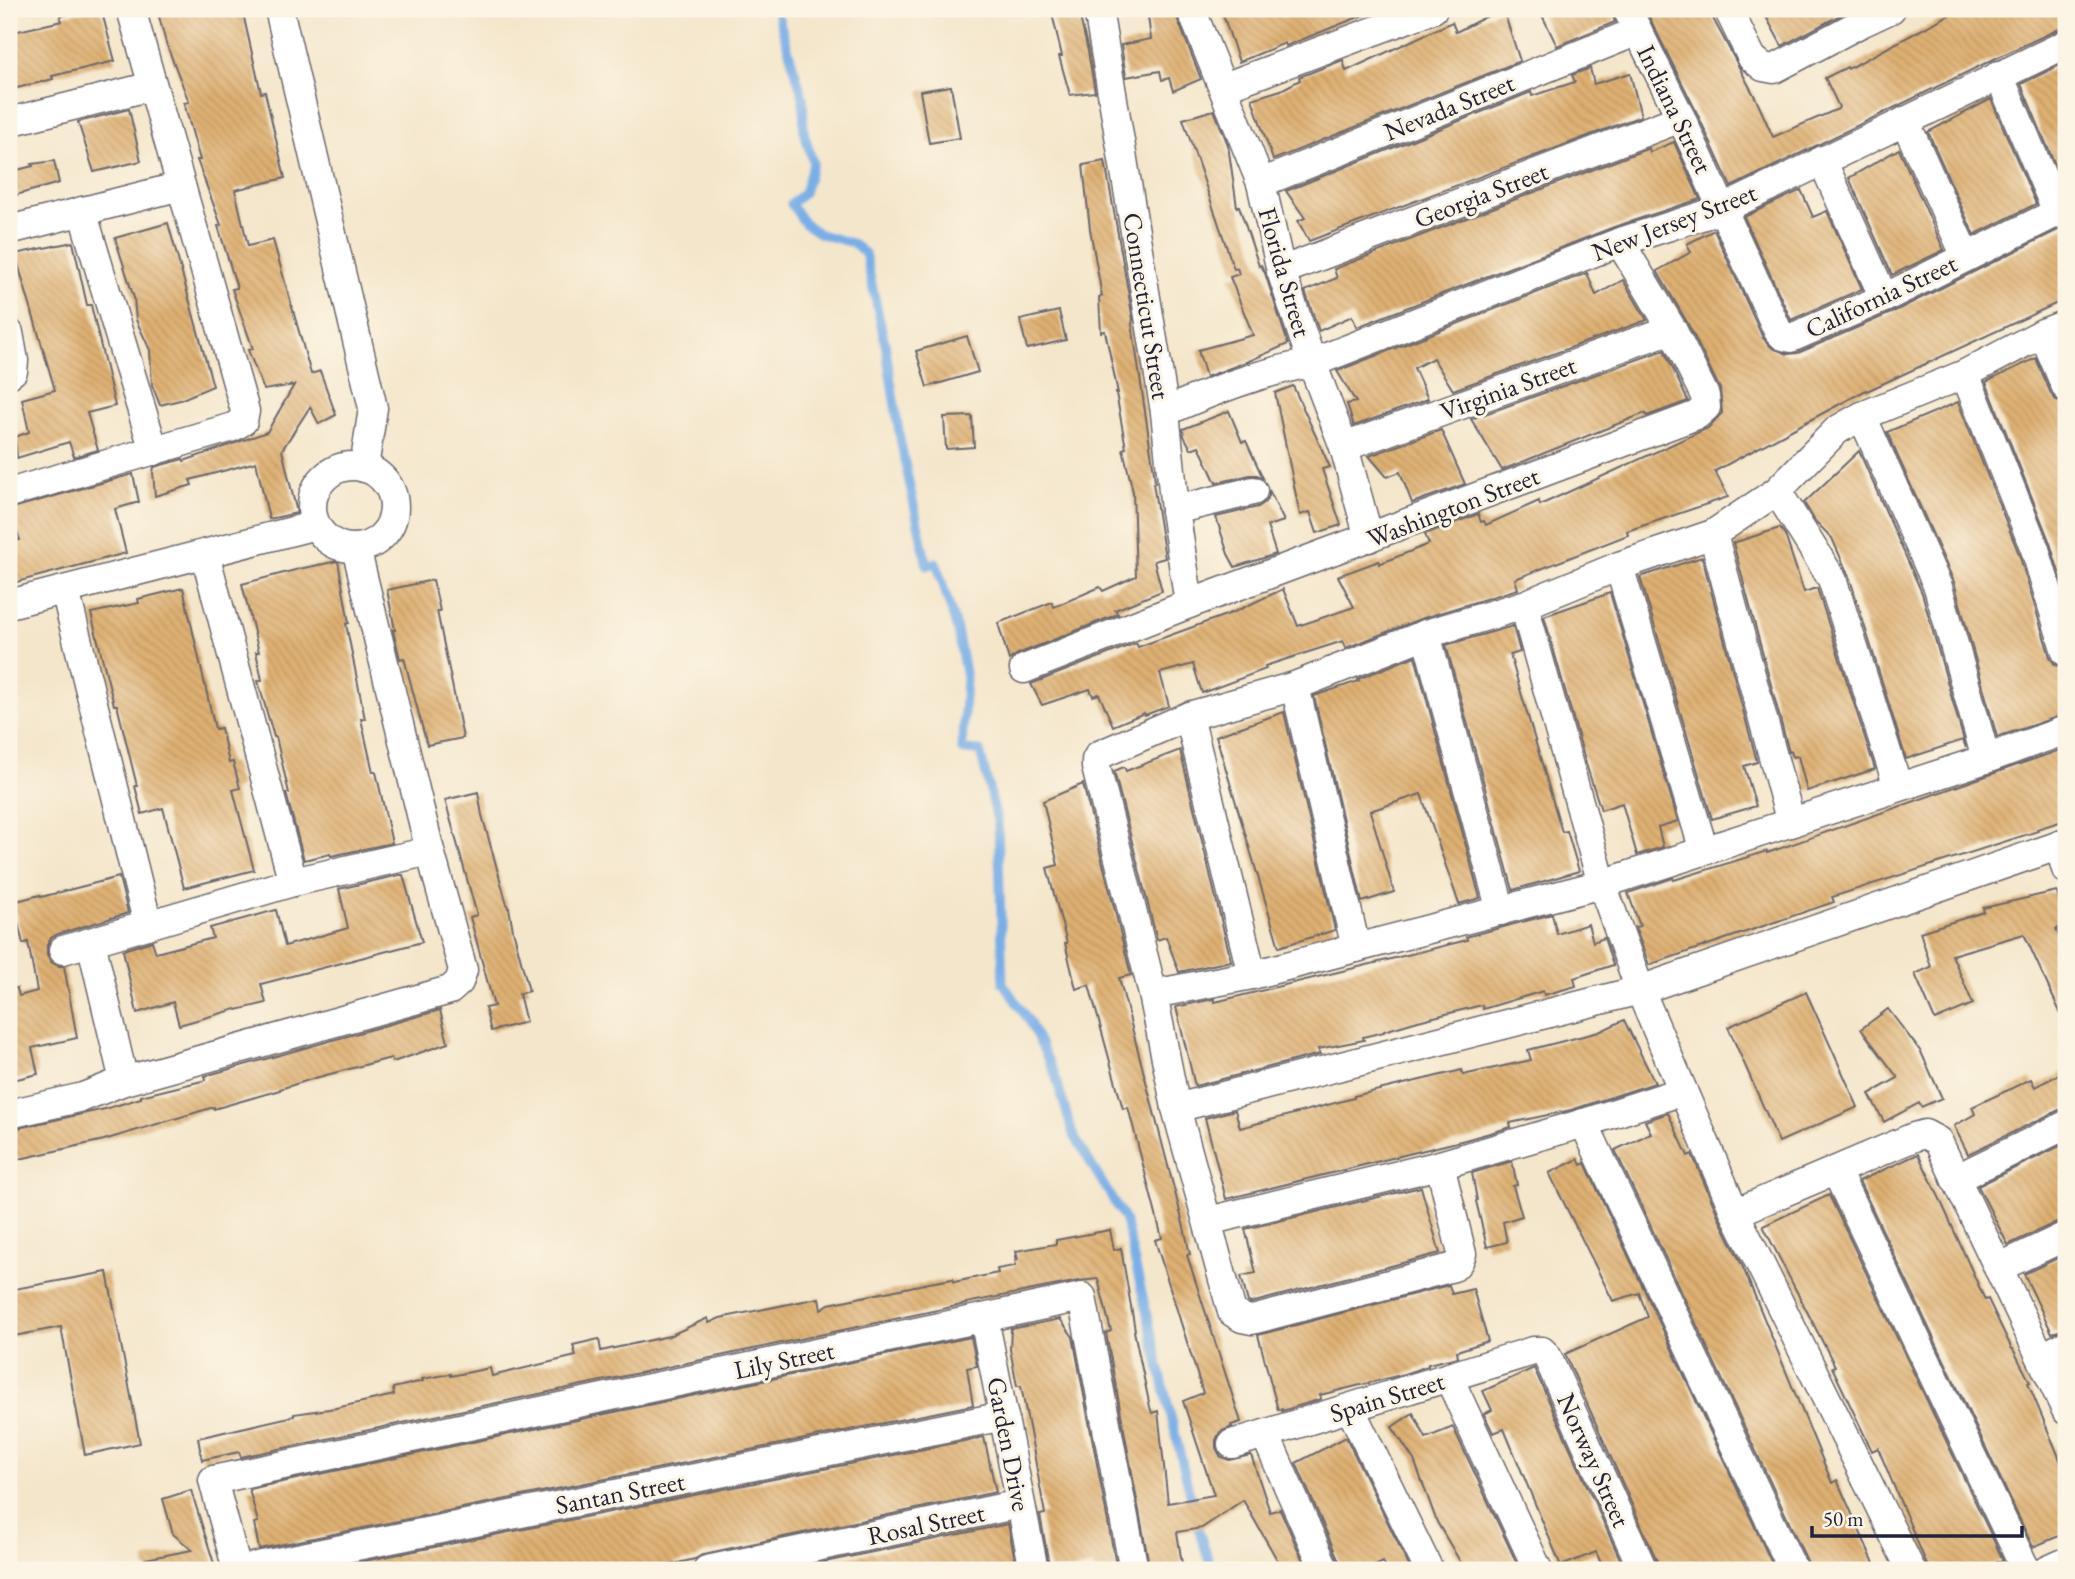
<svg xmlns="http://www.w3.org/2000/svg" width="2075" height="1579" viewBox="0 0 2075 1579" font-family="'EB Garamond',serif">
	<defs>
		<pattern id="building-back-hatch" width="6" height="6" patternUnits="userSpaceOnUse" patternTransform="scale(1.75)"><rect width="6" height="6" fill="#deb072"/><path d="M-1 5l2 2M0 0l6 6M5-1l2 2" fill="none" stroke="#be9764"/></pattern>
	</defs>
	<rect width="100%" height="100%" fill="#fcf5e5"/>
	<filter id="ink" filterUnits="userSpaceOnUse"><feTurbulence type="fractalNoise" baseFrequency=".0143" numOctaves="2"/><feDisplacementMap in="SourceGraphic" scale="14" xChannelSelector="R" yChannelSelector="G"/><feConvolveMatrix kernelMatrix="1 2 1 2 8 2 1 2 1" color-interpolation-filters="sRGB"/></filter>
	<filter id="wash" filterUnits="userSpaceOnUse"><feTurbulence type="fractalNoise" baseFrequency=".00686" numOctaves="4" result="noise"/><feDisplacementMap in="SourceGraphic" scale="28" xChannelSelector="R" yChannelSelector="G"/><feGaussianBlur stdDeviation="1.57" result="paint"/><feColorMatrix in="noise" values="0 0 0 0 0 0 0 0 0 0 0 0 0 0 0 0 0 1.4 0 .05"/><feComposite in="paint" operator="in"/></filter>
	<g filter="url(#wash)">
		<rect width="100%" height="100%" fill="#f4e6cb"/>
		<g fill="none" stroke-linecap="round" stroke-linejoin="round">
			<path stroke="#79aee7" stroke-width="9" d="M776,9L803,97L804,132L813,163L804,193L791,204L805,224L820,234L852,243L865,253L885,343L901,444L927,566L936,562L957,630L966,678L962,750L980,751L998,824L1003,983L1029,1021L1054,1072L1073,1134L1125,1220L1168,1404L1199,1531L1212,1570"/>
		</g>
		<g id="blocks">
			<g fill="url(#building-back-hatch)">
				<path d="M96,9H101L115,61L52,76L53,79L13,89L9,75V33L62,21L60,16Z"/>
				<path d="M157,9H242L261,93L265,92L285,178L235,190L248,246L273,240L311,374L320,371L336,415L319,424L310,407L282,450L297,513L269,519L256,462L190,480L192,485L155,496L153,472L154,467L183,459L184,461L267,432L294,385L264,390L248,350L253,349L232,289L237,288L218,226L221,225L197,160H200L184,103L189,102L166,43Z"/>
				<path d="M1051,9H1078L1088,51L1095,92L1070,95L1059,56H1062Z"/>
				<path d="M1147,9H1175L1176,15L1201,79L1173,91L1169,78L1162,80L1160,71L1126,77L1121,45L1151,39Z"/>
				<path d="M1221,9H1376V10L1286,46L1285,43L1239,62Z"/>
				<path d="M1501,9H1503L1520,61L1273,160L1252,99L1281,90L1300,80L1299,77L1343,60L1346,71L1452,22L1456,32Z"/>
				<path d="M1539,9H1610L1615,22L1557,46Z"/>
				<path d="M1645,9H1708L1756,99L1773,137L1838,109L1839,107L1825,78L1847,67L1848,69L1960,9H2066V28L2059,29L1992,60L1731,187L1696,111Z"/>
				<path d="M1762,9H1852L1782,46Z"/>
				<path d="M2066,62V191L2021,84Z"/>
				<path d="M1590,68L1594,84L1630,73L1641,116L1309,241L1298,221L1305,218L1286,191L1531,92L1532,96L1575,82L1572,75Z"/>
				<path d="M951,86L960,138L929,143L920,91Z"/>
				<path d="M1991,99L2036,204L1974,235L1928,132Z"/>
				<path d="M129,109L141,161L94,172L78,122Z"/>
				<path d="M1214,110L1228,145L1237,207L1239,206L1259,266L1261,265L1265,273L1288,344L1249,361L1206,377L1198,350L1253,335L1230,277L1239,274L1237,268L1234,269L1183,119Z"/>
				<path d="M1674,142L1700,199L1614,227L1357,327L1352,316L1319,331L1305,291L1337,278L1334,269L1649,148L1650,152Z"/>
				<path d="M1899,149L1944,250L1892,275L1849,178Z"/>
				<path d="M54,161L59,183L9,197V172L33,166L32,164Z"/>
				<path d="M1105,161L1133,319L1132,324L1154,472L1155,483H1153L1165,558L1154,561L1162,591L1115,610L1118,614L1018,654L1009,660L998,623L1052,602L1054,607L1100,587L1103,591L1136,576L1133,492L1123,449L1126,448L1116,393H1118L1105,331L1101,332L1099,297L1102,296L1090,229L1083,165Z"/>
				<path d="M1801,190L1813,217L1827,211L1862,289L1791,320L1744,217Z"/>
				<path d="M168,223L213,386L180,400L160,405L152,385L150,350L136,320L134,298L115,238Z"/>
				<path d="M2066,226V299L1867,391L1866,390L1715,471L1728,497L1627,531L1628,535L1515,579L1518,589L1420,619L1346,648L1343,641L1265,666L1266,669L1202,693L1193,664L1160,673L1169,706L1145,715L1144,713L1113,726L1099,694L1093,696L1090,689L1042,705L1031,684L1136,643L1138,647L1234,612L1283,589L1298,626L1354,607L1338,576L1379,561V564L1429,544L1425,534L1478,514L1481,522L1484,521L1486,525L1539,501L1540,505L1708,428L1722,413L1720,389L1687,322L1657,271L1691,252L1687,244L1714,230L1763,338L1772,348L1788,354L1798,353L1891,313Z"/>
				<path d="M73,242L87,305H91L115,406L87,413L98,450L74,457L69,442L17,458L15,437L29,432L22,399L55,390L15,254Z"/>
				<path d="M1587,273L1596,295L1623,280L1647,320L1453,390L1433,358L1414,368L1428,399L1354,426L1347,404L1356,402L1337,371Z"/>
				<path d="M1059,311L1066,340L1027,349L1020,320Z"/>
				<path d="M967,336L978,372L927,387L916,351Z"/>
				<path d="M1664,350L1688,401L1647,416L1645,413L1502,470L1471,419Z"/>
				<path d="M2036,358L2051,394L2057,401L2066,403V595L2050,543L1986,382Z"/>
				<path d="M1293,386L1330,467L1322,469L1341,525L1317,533L1310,512L1300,515L1275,393Z"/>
				<path d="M1958,402L2019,554L2050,657L2055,665L2066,668V714L1997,737L1954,582L1887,432Z"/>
				<path d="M1229,411L1242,442L1246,441L1263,478L1257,475H1250L1216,483L1199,446L1191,449L1184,436L1183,429Z"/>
				<path d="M972,416L974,447L946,449L944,417Z"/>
				<path d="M1441,430L1465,484L1412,503L1400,472L1387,477L1369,456Z"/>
				<path d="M1859,451L1922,593L1966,748L1963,740L1906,759L1850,579L1832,538L1815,521L1804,503Z"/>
				<path d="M133,474L139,502L115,509L126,553L9,584V542L20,540L9,509Z"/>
				<path d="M1269,490L1284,521L1267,526L1276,554L1235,567L1228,554L1216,517L1258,507L1265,502L1269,496Z"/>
				<path d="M1780,528L1785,535L1804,592L1817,588L1875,769L1807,791L1798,756L1793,757L1791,751L1789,752L1733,543Z"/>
				<path d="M1702,557L1757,762L1744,766L1756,806L1712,819L1640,577Z"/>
				<path d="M338,561L349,623L346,624L365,719H361L373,772H376L392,843L331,856L330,854L304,860L286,793H289L276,737H274L258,681L262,680L256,652H259L242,584L299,569Z"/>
				<path d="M433,580L440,611H437L463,738L427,745L404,658L400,659L393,630H395L387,590Z"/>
				<path d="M183,588L215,729L221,728L229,763L233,762L240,788L233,790L254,870L184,888L163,808L142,814L135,786H137L117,705H114L91,613L139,603L138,599Z"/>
				<path d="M1610,593L1678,821L1658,827L1663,847L1637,855L1622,803L1601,810L1586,764L1544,616Z"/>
				<path d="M1513,626L1520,652L1510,655L1562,832L1567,831L1579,871L1513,890L1446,645Z"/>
				<path d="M1415,656L1480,898L1459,904L1421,794L1370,811L1394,892L1362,902L1314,696L1359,681L1358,679Z"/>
				<path d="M1284,712L1335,930L1279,947L1216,736Z"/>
				<path d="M2066,748V820L2037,829L2038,831L1832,897L1834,902L1649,965L1635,927L1640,926L1628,893L1673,878L1674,880L1767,851V853Z"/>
				<path d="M1180,750L1231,961L1179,972L1166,937L1157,940L1114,771L1124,767L1126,771Z"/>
				<path d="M1083,784L1131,975L1119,978L1184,1227L1190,1254L1187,1255L1241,1422L1231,1425L1232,1427L1220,1432L1216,1440V1448L1221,1457L1229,1460L1251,1455L1270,1512L1280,1509L1307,1570H1283L1243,1500L1202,1528L1177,1532L1183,1570H1150L1106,1333L1111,1331L1098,1279L1079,1281L966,1303V1304L241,1457L239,1452L202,1460L198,1438L294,1416V1414L336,1408L394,1395L393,1388L423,1381L422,1379L451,1374V1376L490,1368L492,1376L576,1356L573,1345L599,1339L601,1351L669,1336L708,1318L709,1323L720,1318L819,1298L821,1309L829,1304L929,1283L953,1279L954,1282L998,1273L997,1269L1015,1266L1016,1257L1018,1260L1016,1251L1056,1244V1240L1110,1230L1114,1250L1121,1248L1135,1330L1134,1331L1150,1407L1152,1413L1158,1411L1168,1503L1214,1495L1183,1401L1203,1393L1155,1240L1162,1238L1128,1107L1123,1109L1089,985L1076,989L1065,943H1067L1047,868L1058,865L1043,801Z"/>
				<path d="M478,792L482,815L508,908H509L513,930L529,991L519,994L526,1022L491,1031L485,1008L494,1006L470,917L477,915L445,800Z"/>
				<path d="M399,875H403L422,942L261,984L266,1003L237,1010L236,1009L179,1025L173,1002L137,1013L123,950L152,941L156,953L213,938L210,928L276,910L285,946L348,928L339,889Z"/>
				<path d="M119,877L128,913L58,934L51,938L47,945V954L51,962L58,966H64L77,1038L32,1048L38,1074L9,1081V989L17,988L19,996L37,991L28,942L23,944L13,902L40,895L41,897Z"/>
				<path d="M2057,891L2065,927L2056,929L2066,952V1025L2024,934L1952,955L1973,1004L1935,1020L1915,974L1931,967L1920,932L1984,912L1983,908Z"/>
				<path d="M1552,914L1557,934L1588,924L1593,942L1604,938L1613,965L1574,978L1576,986L1544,995L1543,991L1483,1009L1482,1005L1418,1021L1384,1031V1032L1363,1037L1364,1040L1318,1049L1320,1054L1195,1086L1176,1007L1214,999L1215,1002L1375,963L1467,940L1466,937Z"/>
				<path d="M1806,992L1858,1107L1779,1142L1728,1027Z"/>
				<path d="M1888,1009L1921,1052L1942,1098L1921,1107L1919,1103L1884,1122L1869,1094L1898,1078L1861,1029Z"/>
				<path d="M440,1010L448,1043L393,1062L391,1058L315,1078L280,1089V1090L214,1109V1107L104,1140L15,1160L9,1130L105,1109L141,1098V1096L206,1080L205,1076Z"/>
				<path d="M1624,1020L1655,1083L1571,1110L1510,1123L1511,1127L1465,1140L1226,1199L1205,1118L1235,1110L1240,1128L1354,1098V1096L1462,1070L1463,1075L1531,1060L1528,1050L1599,1032Z"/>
				<path d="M2066,1071V1109L2059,1110L1968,1154L1954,1126L1975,1114L1972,1107L2031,1079L2035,1087Z"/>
				<path d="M1668,1113L1688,1156L1692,1154L1720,1220L1742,1265L1832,1483L1837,1480L1877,1570H1809L1808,1563L1615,1150L1651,1133L1645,1121Z"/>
				<path d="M2066,1143V1220L2059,1221L2008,1245L1978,1186Z"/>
				<path d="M1918,1154L1939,1197L1985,1300L1988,1299L2012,1349H2013L2030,1382L2028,1383L2066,1474V1533L2033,1547L1859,1181Z"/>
				<path d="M1578,1159L1581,1165L1585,1163L1775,1570H1659L1658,1563L1565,1354L1648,1317L1639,1293L1613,1301L1549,1173Z"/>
				<path d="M1512,1161L1517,1185L1513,1186L1522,1216L1503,1222L1507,1242L1487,1247L1476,1201L1477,1200L1472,1173Z"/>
				<path d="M1421,1187L1440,1253L1251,1303L1248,1302L1241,1276L1256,1273L1245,1229Z"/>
				<path d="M1829,1195L2003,1560L2000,1561L1980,1570H1929L1878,1448L1872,1451L1832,1367L1835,1366L1763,1226Z"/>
				<path d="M2066,1254V1329L2052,1333L2024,1274Z"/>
				<path d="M107,1272L140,1443L85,1455L61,1327L9,1337V1290Z"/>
				<path d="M1449,1285L1452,1294L1473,1289L1488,1341L1457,1351L1458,1357L1428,1364V1366L1401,1375L1320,1395L1321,1399L1282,1411V1409L1278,1410L1258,1335Z"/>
				<path d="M1060,1319L1073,1337L1117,1570H1094L1093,1566L1072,1570H1050L1040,1515L1045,1514L1033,1448L1021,1386H1017L1010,1349L1011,1329Z"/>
				<path d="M971,1337L977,1366L967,1368L973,1405L259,1549L254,1523L258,1522L249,1489Z"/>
				<path d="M1534,1368L1625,1570H1604L1596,1552L1561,1566L1504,1429L1493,1433L1484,1414L1492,1410L1483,1391Z"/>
				<path d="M1413,1413L1426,1438L1453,1427L1520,1570H1465L1437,1522L1414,1460L1392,1427Z"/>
				<path d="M984,1437L996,1492L704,1554L695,1559L665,1566L642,1570H320Z"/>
				<path d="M1346,1437L1411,1570H1388L1383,1562L1367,1570H1341L1340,1563L1296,1463Z"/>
				<path d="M191,1490L216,1570H146L145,1559L192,1550L173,1534L163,1499Z"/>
				<path d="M1008,1524L1017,1570H786Z"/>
			</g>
		</g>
	</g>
	<g filter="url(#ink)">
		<use href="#blocks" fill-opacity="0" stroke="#6c676d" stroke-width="2"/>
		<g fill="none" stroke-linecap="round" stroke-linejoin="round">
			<g stroke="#6c676d" stroke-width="31">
				<g id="minor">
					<path d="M279,9L373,408L364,468"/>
					<path d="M1098,9L1165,412L1175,510L1189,604"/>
					<path d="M1191,9L1261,183L1281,271L1312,363L1344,447L1369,538"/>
					<path d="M1627,9L1681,118L1778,331L1783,336L1791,338L1884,298L2066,208"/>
					<path d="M1728,9L1752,58L1763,67L1774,69L1859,24L1891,9"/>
					<path d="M1999,75L2057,212"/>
					<path d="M1224,87L1433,9"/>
					<path d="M1905,121L1966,257"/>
					<path d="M9,122L152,86"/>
					<path d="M1822,160L1884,298"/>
					<path d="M1261,183L1638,31"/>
					<path d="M82,211L154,451"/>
					<path d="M9,230L181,186"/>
					<path d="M1281,271L1681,118"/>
					<path d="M9,333L14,361L13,371L9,374"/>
					<path d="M2043,333L2066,387"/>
					<path d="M1965,374L2035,549L2066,652"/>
					<path d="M1165,412C1212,391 1260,372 1312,363L1620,242L1723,209L2066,44"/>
					<path d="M1862,416L1938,587L1986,759"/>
					<path d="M1344,447L1672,329"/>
					<circle cx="353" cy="507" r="41"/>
					<path d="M1777,491L1832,579L1898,787"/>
					<path d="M9,493L233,427L243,421L245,411L131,9"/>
					<path d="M1175,510L1253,491"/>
					<path d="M1713,534L1791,823"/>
					<path d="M205,554L293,882"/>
					<path d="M1619,566L1704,851"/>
					<path d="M65,590L148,925"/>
					<path d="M9,604L316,525"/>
					<path d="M1524,605L1602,884L1640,990L1735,1213L1911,1570"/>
					<path d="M1426,634L1501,911"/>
					<path d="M1024,669L1189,604L1697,415L1706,407L1705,396L1672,329L1620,242"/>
					<path d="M1295,686L1356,948"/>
					<path d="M1189,716L1252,975"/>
					<path d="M2059,845L2066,869"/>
					<path d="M91,942L124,1081"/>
					<path d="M63,950L293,882L430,851"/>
					<path d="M1153,994L1252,975L1602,884L1986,759L2066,730"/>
					<path d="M1176,1108L1640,990L2066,843"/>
					<path d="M9,1114L83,1097L124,1081L450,990L459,982L463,970L430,851L356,548"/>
					<path d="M1584,1123L1793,1570"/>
					<path d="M1440,1165L1462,1254L1459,1261L1454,1267L1252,1320L1242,1318L1232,1312L1176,1108L1153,994L1096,767V760L1099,755L1189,716L1295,686L1426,634L1524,605L1619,566L1713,534L1777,491L1837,430L1862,416L1965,374L2043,333L2066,324"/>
					<path d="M1836,1171L2026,1570"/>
					<path d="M1955,1179L2066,1125"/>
					<path d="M1735,1213L1914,1137L1925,1134L1938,1141L2066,1410"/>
					<path d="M1208,1221L1440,1165L1584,1123L1683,1091"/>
					<path d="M1998,1268L2066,1236"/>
					<path d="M984,1318L1034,1570"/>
					<path d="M2041,1357L2066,1345"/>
					<path d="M1449,1378L1538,1570"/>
					<path d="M1350,1408L1429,1570"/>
					<path d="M1265,1434L1325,1570"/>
					<path d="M1232,1444L1533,1351H1542L1547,1356L1643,1570"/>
					<path d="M237,1570L213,1480L1082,1297L1134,1570"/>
					<path d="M237,1570L1004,1416"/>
					<path d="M707,1570L1020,1504"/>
					<path d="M2048,1570L2066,1562"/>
				</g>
			</g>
			<use href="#minor" stroke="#fff" stroke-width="28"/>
		</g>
	</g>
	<g text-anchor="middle" stroke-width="6" stroke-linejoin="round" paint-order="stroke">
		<g font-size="26" fill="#22223b" stroke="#fcf5e5">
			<text transform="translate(1449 107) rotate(-22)" y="9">Nevada Street</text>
			<text transform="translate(1675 109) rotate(64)" y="9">Indiana Street</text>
			<text transform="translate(1481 195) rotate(-21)" y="9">Georgia Street</text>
			<text transform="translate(1674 222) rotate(-21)" y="9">New Jersey Street</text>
			<text transform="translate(1285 272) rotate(74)" y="9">Florida Street</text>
			<text transform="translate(1881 296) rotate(-25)" y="9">California Street</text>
			<text transform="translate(1147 306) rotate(81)" y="9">Connecticut Street</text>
			<text transform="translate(1508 388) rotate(-20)" y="9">Virginia Street</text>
			<text transform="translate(1453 507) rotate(-21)" y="9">Washington Street</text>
			<text transform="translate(784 1360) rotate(-12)" y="9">Lily Street</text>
			<text transform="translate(1387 1397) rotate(-17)" y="9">Spain Street</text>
			<text transform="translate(1009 1444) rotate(79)" y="9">Garden Drive</text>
			<text transform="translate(1594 1460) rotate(66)" y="9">Norway Street</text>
			<text transform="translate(620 1493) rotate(-11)" y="9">Santan Street</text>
			<text transform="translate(926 1524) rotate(-12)" y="9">Rosal Street</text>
		</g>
	</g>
	<rect width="2075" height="1579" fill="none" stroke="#fcf5e5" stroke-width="35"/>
	<path d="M1812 1526v10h210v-10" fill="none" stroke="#22223b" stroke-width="3.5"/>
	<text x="1823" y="1526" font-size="21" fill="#22223b" stroke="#fcf5e5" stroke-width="5" paint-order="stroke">50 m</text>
</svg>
